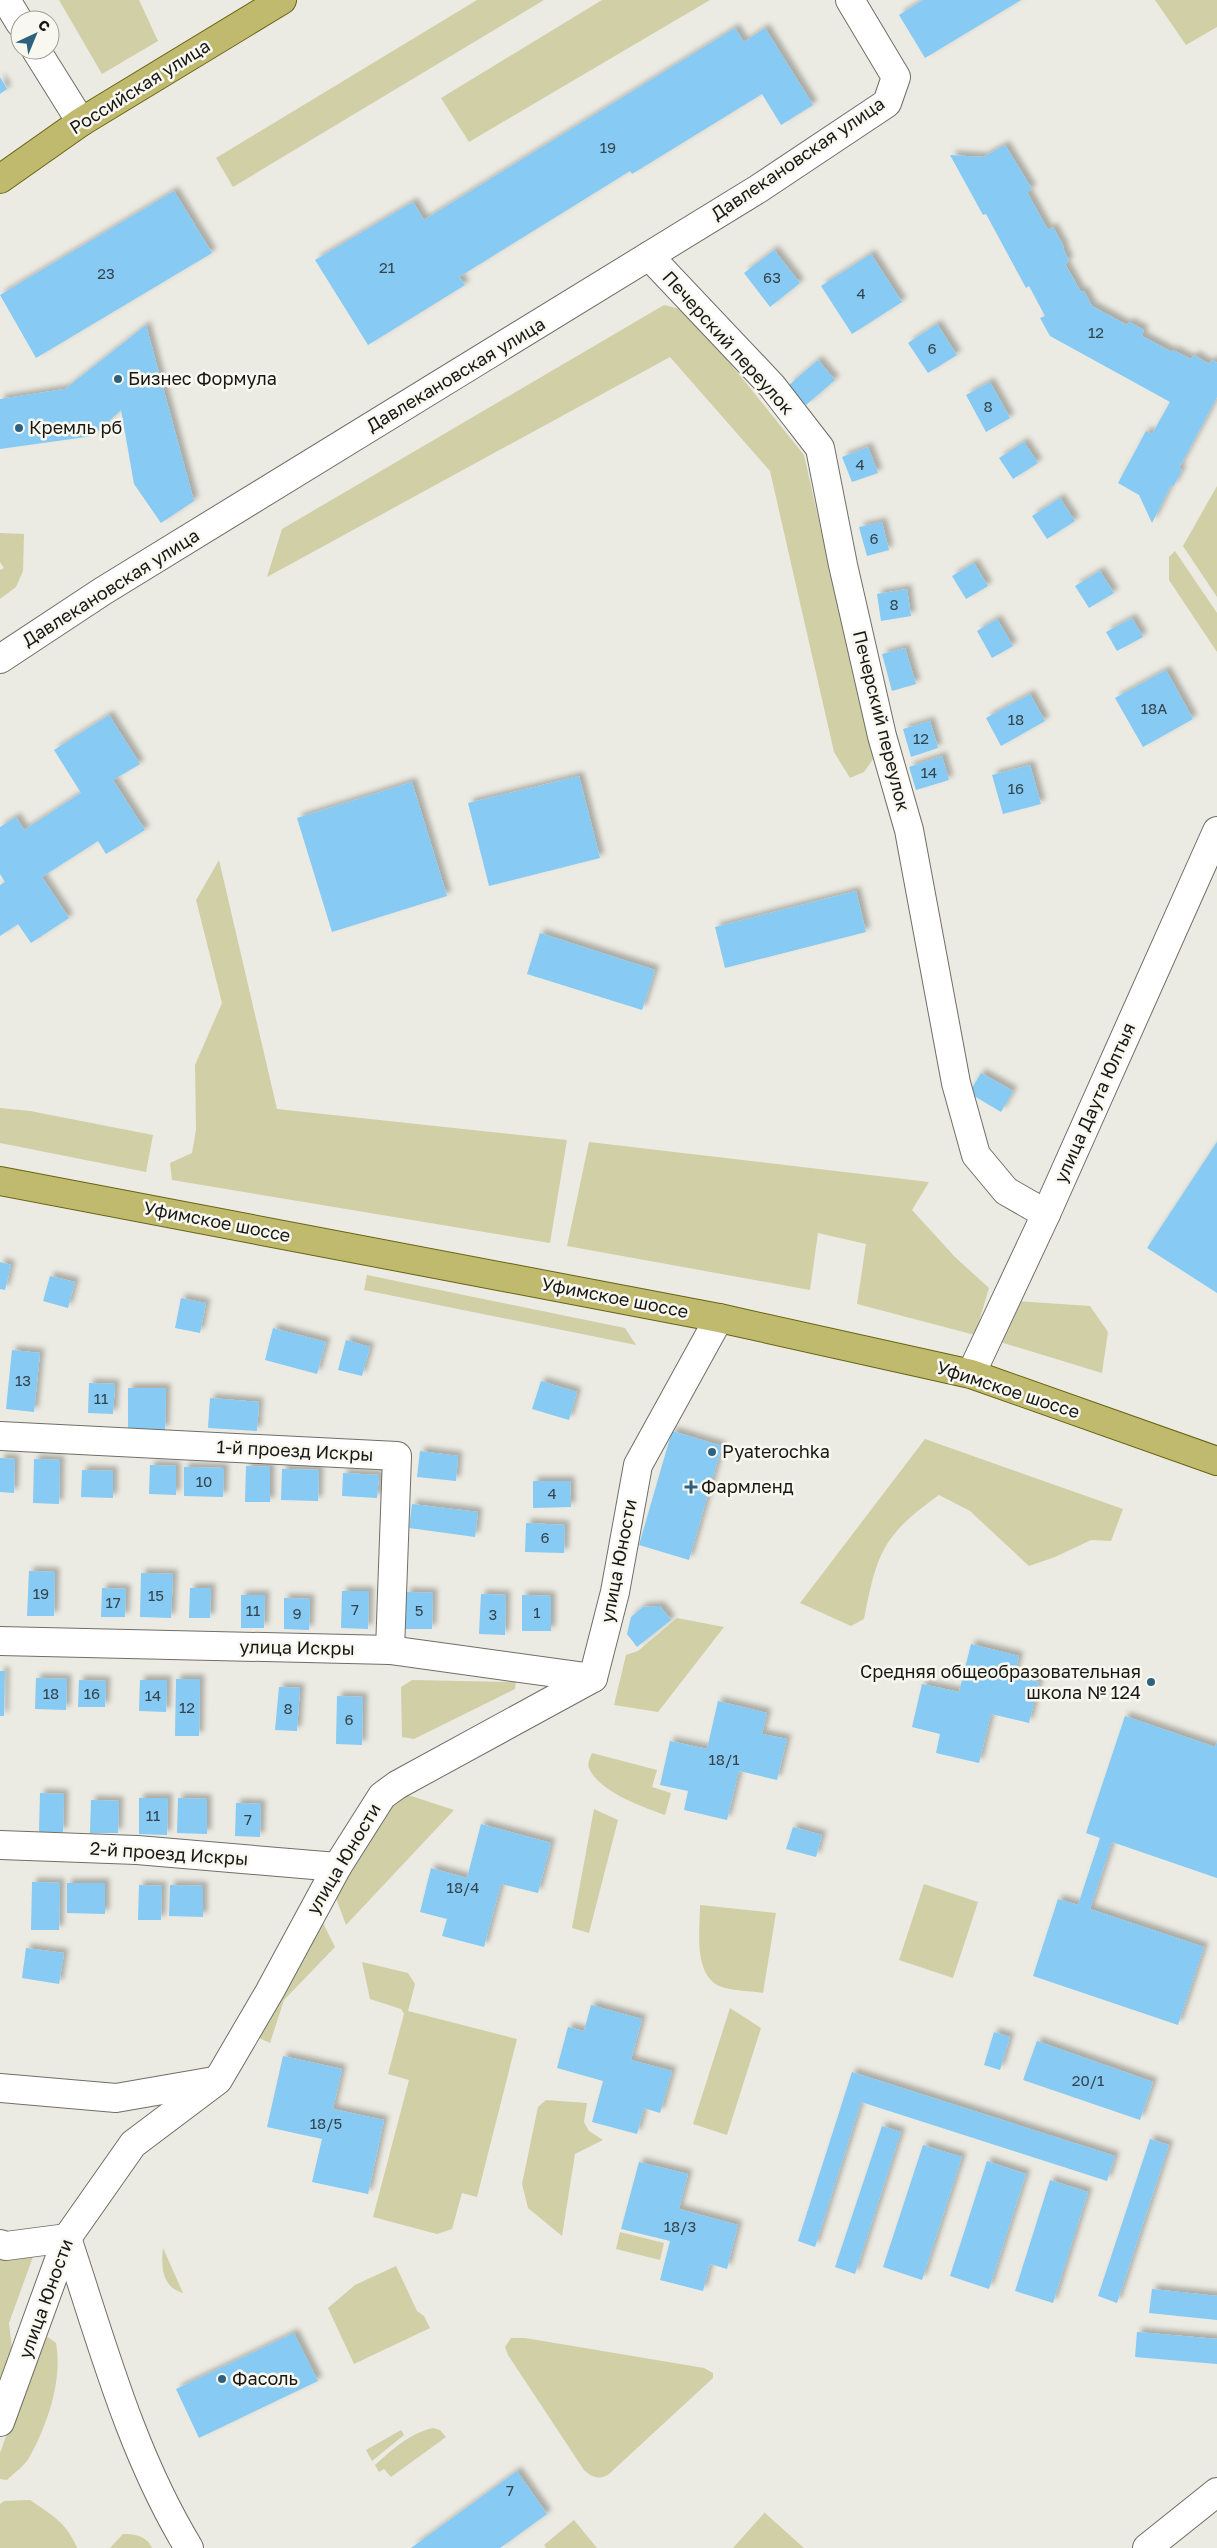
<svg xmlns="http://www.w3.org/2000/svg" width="1217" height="2548" viewBox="0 0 1217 2548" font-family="'Golos Text',sans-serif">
	<defs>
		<filter id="shadow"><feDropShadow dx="4.5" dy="-4.5" stdDeviation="2.5" flood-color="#0004"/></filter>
	</defs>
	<rect width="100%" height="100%" fill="#ebebe3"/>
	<g fill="#d1cfa6">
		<path d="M59,0H139L158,41L102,74Z"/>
		<path d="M477,0H544L233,187L216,158Z"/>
		<path d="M602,0H710L469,142L441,98Z"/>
		<path d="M1155,0H1217V27L1186,45Z"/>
		<path d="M664,305L688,311L804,455L873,759L864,772L850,778L834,752L770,471L670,357L267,577L282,529Z"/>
		<path d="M1217,486V597L1183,546Z"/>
		<path d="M0,533L24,534L23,571L16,587L0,599V570L4,568L0,562Z"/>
		<path d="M1175,551L1217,613V652L1169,580V557Z"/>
		<path d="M219,860L277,1109L567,1140L550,1243L172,1180L170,1163L192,1153L196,1130L195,1065L222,1003L196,900Z"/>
		<path d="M0,1108L30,1111L153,1135L146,1172L0,1143Z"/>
		<path d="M589,1142L929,1182L912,1210L955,1257L989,1288L975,1335L857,1304L866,1244L818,1233L810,1290L567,1246Z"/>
		<path d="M367,1275L625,1328L636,1345L364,1290Z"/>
		<path d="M1016,1301L1090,1306L1108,1332L1102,1373L997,1341Z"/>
		<path d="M925,1439L1123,1509L1111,1541L1091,1540L1055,1557L1029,1566L970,1511L939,1495C882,1536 877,1553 864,1619L851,1626L800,1603Z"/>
		<path d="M677,1618L724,1627L658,1712L614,1705L626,1655L638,1651Z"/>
		<path d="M412,1680L516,1682L515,1689L414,1739L402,1737L401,1687Z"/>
		<path d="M592,1753L657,1770L652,1787L671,1793L665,1815C643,1807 599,1792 589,1768C587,1763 590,1758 592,1753Z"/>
		<path d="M405,1794L454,1810L346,1925L333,1890L378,1817Z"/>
		<path d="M594,1809L618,1820L589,1933L572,1928Z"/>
		<path d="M924,1884L978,1902L953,1978L899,1960Z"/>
		<path d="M700,1905L776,1913L763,1993C751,1991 737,1991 725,1988C692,1980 700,1930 700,1905Z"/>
		<path d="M319,1915L335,1947L284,2000L270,2043L257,2037Z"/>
		<path d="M362,1962L408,1973L415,1984L408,2011L517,2039L477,2197L462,2193L452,2229L437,2234L373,2217L409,2080L388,2074L404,2014L401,2009L370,1999Z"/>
		<path d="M730,2008L761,2028L727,2135L693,2124Z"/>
		<path d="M546,2100L587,2103L584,2122L589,2131L603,2140L575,2154L562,2236L528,2208L522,2184L538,2107Z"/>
		<path d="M620,2232L664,2243L660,2260L616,2249Z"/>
		<path d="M163,2248L183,2293C162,2287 161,2268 163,2248Z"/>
		<path d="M0,2253L34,2254L9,2323L12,2349L0,2380Z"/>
		<path d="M396,2266L417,2311L424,2316L430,2328L354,2364L328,2308L355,2285Z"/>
		<path d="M48,2337L56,2343C63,2380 47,2426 29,2458C24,2466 14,2473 7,2480L0,2479V2453L39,2344Z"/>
		<path d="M511,2338H525L704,2368L713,2373V2378L609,2474C600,2480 592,2478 584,2470L508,2355L505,2347Z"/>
		<path d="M433,2428L440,2430L446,2437L391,2477L384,2469L379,2472L375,2465C392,2450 410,2433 433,2428Z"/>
		<path d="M401,2430L404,2435L372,2461L366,2450Z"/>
		<path d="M30,2500C52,2515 67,2523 77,2548H0V2504L4,2501Z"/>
		<path d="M765,2512V2513L804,2548H733Z"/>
		<path d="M574,2520L597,2548H546L544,2545Z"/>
		<path d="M123,2534C135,2534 147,2536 152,2548H110Z"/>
	</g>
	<g fill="#87caf3" filter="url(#shadow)">
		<path d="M923,0H1021L925,58L899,15Z"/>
		<path d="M735,28L744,42L765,28L813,105L781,125L762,94L632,174L630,171L459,277L465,285L368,345L315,260L413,202L424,220Z"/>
		<path d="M0,77L7,89L0,94Z"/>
		<path d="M1005,145L1032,189L1027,192L1048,230L1053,227L1064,247L1063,248L1069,261L1065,264L1081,292L1084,291L1092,306L1127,325L1129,322L1144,330L1142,336L1172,352L1173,350L1191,359L1194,355L1209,364L1212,360L1217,363V397L1179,468L1182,470L1173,487L1171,485L1152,523L1139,495L1118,483L1146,431L1152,434L1170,402L1050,336L1040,318L1045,316L1029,286L1026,288L986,214L983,215L950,155L983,157Z"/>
		<path d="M174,191L212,253L36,358L0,295Z"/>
		<path d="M774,250L800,283L770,307L744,273Z"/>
		<path d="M871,254L902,302L852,334L821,286Z"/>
		<path d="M937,324L957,355L928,373L908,343Z"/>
		<path d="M146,325L194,501L161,523L134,484L121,410L93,436L0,449V399L65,389Z"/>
		<path d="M818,360L835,380L806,405L789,385Z"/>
		<path d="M990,382L1010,418L986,432L966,395Z"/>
		<path d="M1024,442L1038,463L1013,479L999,458Z"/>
		<path d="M868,447L878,473L852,482L842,457Z"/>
		<path d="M1060,498L1075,521L1047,539L1032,516Z"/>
		<path d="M882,522L889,550L867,556L859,527Z"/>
		<path d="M974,563L988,586L966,599L952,576Z"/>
		<path d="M1100,571L1114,593L1089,608L1075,586Z"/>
		<path d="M907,589L911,616L881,621L877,594Z"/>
		<path d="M1132,618L1143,637L1117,651L1106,632Z"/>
		<path d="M997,619L1013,646L992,658L977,631Z"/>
		<path d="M905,648L916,684L892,691L882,654Z"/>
		<path d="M1166,670L1193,719L1143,747L1115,698Z"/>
		<path d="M1030,694L1045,721L1001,746L986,718Z"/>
		<path d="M109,715L140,764L113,780L145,830L106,854L98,841L42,877L69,918L31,943L18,924L0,936V885L5,882L0,874V827L16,817L24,830L81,793L54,750Z"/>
		<path d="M930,721L938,748L911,757L903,729Z"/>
		<path d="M942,756L949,780L916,790L909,767Z"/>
		<path d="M1030,765L1041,804L1003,814L992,775Z"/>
		<path d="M579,776L600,858L489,886L468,803Z"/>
		<path d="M412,782L447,896L332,932L297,818Z"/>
		<path d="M856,891L866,932L725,968L715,927Z"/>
		<path d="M540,933L655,970L642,1010L527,974Z"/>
		<path d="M981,1073L1013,1091L1001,1112L969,1093Z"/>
		<path d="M1217,1142V1293L1147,1248Z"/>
		<path d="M0,1262L11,1265L5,1290L0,1289Z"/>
		<path d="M50,1276L75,1282L68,1308L43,1301Z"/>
		<path d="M181,1298L206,1303L200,1333L175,1328Z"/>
		<path d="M273,1328L326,1342L317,1374L265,1360Z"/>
		<path d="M346,1340L370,1347L362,1376L338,1370Z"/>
		<path d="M12,1350L40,1353L34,1412L6,1409Z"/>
		<path d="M541,1381L577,1392L569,1420L532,1409Z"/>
		<path d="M89,1383L115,1384L113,1414L88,1413Z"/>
		<path d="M128,1388H166L165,1430H128Z"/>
		<path d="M210,1398L259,1402L257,1431L208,1428Z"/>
		<path d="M672,1431L722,1446L689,1560L639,1545Z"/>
		<path d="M420,1451L458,1456L456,1481L417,1477Z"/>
		<path d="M0,1458L15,1459L14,1493L0,1492Z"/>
		<path d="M34,1459L60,1460L59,1504L33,1503Z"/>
		<path d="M150,1465L176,1466V1495L149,1494Z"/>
		<path d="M246,1466L270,1467V1502H245Z"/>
		<path d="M184,1467L224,1468L223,1497L184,1496Z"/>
		<path d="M282,1469L319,1470L318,1501L281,1500Z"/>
		<path d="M82,1470L113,1471V1498L81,1497Z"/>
		<path d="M343,1473L379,1475L377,1498L342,1496Z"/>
		<path d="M533,1481H570L571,1507L533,1508Z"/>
		<path d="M412,1504L478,1512L475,1537L409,1528Z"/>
		<path d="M526,1523L565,1525L564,1553L525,1552Z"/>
		<path d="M29,1571L55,1572L54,1616H27Z"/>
		<path d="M141,1573L173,1574L171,1618L140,1617Z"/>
		<path d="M102,1588L126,1589L125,1617H101Z"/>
		<path d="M190,1588H211L210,1618H189Z"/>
		<path d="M342,1591H369L368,1629L341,1628Z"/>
		<path d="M406,1592L433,1593L432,1629H405Z"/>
		<path d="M481,1594L506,1595L505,1635L479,1634Z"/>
		<path d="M241,1595H265L264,1628H241Z"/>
		<path d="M522,1595L551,1596V1631H522Z"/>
		<path d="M284,1598L310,1599L309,1630L284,1629Z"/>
		<path d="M660,1606L671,1620L637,1647L627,1634L631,1617L643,1607Z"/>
		<path d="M971,1644L1019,1656L1014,1677L1039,1682L1029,1723L991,1714L979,1763L936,1753L940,1734L912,1727L922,1684L959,1692Z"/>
		<path d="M0,1671H5L4,1716H0Z"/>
		<path d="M36,1678L67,1679L66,1710L35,1709Z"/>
		<path d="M176,1679H200L199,1736H175Z"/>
		<path d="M79,1680L106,1681L105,1707H78Z"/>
		<path d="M140,1680H167L166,1712L139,1711Z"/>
		<path d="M279,1687L300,1688L297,1731L275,1730Z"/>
		<path d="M337,1696L363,1697L362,1745L336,1744Z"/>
		<path d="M718,1701L767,1713L762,1734L787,1739L777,1780L739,1771L727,1820L684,1810L688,1791L660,1785L670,1741L707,1749Z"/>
		<path d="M1125,1716L1215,1747L1217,1742V1878L1112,1842L1090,1909L1204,1947L1178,2025L1033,1976L1058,1899L1078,1905L1100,1838L1086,1833Z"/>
		<path d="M40,1793L64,1794L63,1832H39Z"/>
		<path d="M139,1798H168L167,1835L139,1834Z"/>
		<path d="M178,1798L207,1799V1834L177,1833Z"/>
		<path d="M91,1800L119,1801L118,1833H90Z"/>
		<path d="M236,1803L261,1804L260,1837L235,1836Z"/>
		<path d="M481,1824L551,1843L538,1893L501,1884L484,1947L442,1936L447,1919L420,1912L431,1868L467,1878Z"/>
		<path d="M793,1827L822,1835L816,1857L786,1849Z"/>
		<path d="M32,1882L60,1883L59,1930H31Z"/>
		<path d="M67,1883H105V1914L67,1913Z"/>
		<path d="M139,1885L162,1886L161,1920H138Z"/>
		<path d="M170,1885L203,1886V1917L169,1916Z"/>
		<path d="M26,1948L64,1953L59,1984L22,1978Z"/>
		<path d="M591,2005L642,2019L631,2060L672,2071L660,2113L644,2108L637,2134L592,2122L603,2081L557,2068L568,2027L584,2031Z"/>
		<path d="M994,2032L1010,2037L1000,2070L984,2065Z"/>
		<path d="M1037,2041L1153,2082L1140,2120L1023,2080Z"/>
		<path d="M283,2056L342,2069L333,2109L384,2120L368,2194L312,2182L322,2139L267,2127Z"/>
		<path d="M852,2072L1115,2156L1107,2181L861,2102L815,2247L798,2241Z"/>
		<path d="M882,2126L901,2132L855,2274L835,2267Z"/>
		<path d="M1150,2139L1169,2145L1117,2303L1098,2296Z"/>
		<path d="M923,2145L962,2157L922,2280L883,2267Z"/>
		<path d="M987,2161L1026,2174L989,2289L950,2276Z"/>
		<path d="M639,2162L688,2174L679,2209L738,2225L727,2269L710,2264L703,2291L660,2280L670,2241L621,2229Z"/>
		<path d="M1050,2180L1088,2192L1053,2303L1015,2291Z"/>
		<path d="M1152,2289L1217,2296V2320L1149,2313Z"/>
		<path d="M1137,2332L1217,2339V2364L1135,2357Z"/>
		<path d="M294,2333L318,2381L199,2438L176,2389Z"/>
		<path d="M517,2471L547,2514L500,2548H411Z"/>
	</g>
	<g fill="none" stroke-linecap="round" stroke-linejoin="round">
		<g stroke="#6f6e67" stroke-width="30">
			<g id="minor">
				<path d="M6,0L20,23"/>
				<path d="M36,50L81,122"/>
				<path d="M649,256L772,386L820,448L843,565L882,736L909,830L956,1083L976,1155L1006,1191L1046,1214"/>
				<path d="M0,659L103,591L758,189L887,103L896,77L850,0"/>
				<path d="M971,1374L1046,1214L1217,831"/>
				<path d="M0,1436L397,1456L390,1650"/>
				<path d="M0,1641L390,1650L593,1678"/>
				<path d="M0,1845L137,1850L337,1867"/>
				<path d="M0,2088L116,2098L214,2081"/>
				<path d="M0,2244L6,2246L67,2238C102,2343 131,2453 189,2548"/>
				<path d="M0,2422L67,2238L133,2144L218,2080L270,1991L337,1867L382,1796L397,1785L593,1678L615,1592L638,1465L719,1318"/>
				<path d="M1147,2548L1217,2492"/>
			</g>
		</g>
		<g stroke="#696310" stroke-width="30">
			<g id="major">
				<path d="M0,179L81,122L282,0"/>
				<path d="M0,1181L719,1318L971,1374L1217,1461"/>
			</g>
		</g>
		<use href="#minor" stroke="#fff" stroke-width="28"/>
		<use href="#major" stroke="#bfba6e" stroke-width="28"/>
	</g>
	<g fill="#2e617e" stroke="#f9f8f0" stroke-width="2">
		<circle cx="118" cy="379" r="5"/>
		<circle cx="19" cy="428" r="5"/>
		<circle cx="712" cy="1452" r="5"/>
		<path d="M688.5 1479.5h5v5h5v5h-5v5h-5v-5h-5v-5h5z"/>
		<circle cx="1151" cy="1682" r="5"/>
		<circle cx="222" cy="2379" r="5"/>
	</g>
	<g text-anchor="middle" stroke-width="5" stroke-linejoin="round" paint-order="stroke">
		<g font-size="15" fill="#34444c">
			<text x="608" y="153">19</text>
			<text x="387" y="273">21</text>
			<text x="106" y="279">23</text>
			<text x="772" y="283">63</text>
			<text x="861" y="299">4</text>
			<text x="1096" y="338">12</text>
			<text x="932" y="354">6</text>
			<text x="988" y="412">8</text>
			<text x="860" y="470">4</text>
			<text x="874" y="544">6</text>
			<text x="894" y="610">8</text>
			<text x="1154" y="714">18А</text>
			<text x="1016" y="725">18</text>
			<text x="921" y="744">12</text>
			<text x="929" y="778">14</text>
			<text x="1016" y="794">16</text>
			<text x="23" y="1386">13</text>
			<text x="101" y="1404">11</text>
			<text x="204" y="1487">10</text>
			<text x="552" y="1499">4</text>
			<text x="545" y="1543">6</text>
			<text x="41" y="1599">19</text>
			<text x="156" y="1601">15</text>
			<text x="113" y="1608">17</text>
			<text x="355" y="1615">7</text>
			<text x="253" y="1616">11</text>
			<text x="419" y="1616">5</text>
			<text x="537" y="1618">1</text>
			<text x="297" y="1619">9</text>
			<text x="493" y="1620">3</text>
			<text x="51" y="1699">18</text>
			<text x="92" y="1699">16</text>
			<text x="153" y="1701">14</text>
			<text x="187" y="1713">12</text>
			<text x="288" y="1714">8</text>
			<text x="349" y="1725">6</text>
			<text x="724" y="1765">18/1</text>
			<text x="153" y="1821">11</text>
			<text x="248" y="1825">7</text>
			<text x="463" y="1893">18/4</text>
			<text x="1088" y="2086">20/1</text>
			<text x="326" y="2129">18/5</text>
			<text x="680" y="2232">18/3</text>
			<text x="510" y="2496">7</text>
		</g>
		<g font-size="18" fill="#181815" stroke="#f9f8f0">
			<text transform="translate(140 87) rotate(-32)" y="6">Российская улица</text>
			<text transform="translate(798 159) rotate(-34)" y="6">Давлекановская улица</text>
			<text transform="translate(728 343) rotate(48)" y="6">Печерский переулок</text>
			<text transform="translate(456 375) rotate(-31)" y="6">Давлекановская улица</text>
			<text transform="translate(111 588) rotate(-32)" y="6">Давлекановская улица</text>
			<text transform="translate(881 721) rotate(76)" y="6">Печерский переулок</text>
			<text transform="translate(1095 1103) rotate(-66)" y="6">улица Даута Юлтыя</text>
			<text transform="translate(217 1222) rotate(11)" y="6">Уфимское шоссе</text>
			<text transform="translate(615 1298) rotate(11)" y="6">Уфимское шоссе</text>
			<text transform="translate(1008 1390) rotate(18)" y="6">Уфимское шоссе</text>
			<text transform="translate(295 1451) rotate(3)" y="6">1-й проезд Искры</text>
			<text transform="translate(619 1561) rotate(-79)" y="6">улица Юности</text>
			<text transform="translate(297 1648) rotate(1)" y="6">улица Искры</text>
			<text transform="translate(169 1854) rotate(4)" y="6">2-й проезд Искры</text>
			<text transform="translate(344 1859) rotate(-59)" y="6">улица Юности</text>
			<text transform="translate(46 2299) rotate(-70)" y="6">улица Юности</text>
		</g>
		<g font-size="18" fill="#181815" stroke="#f9f8f0" text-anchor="start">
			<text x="128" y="385">Бизнес Формула</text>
			<text x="29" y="434">Кремль рб</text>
			<text x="722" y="1458">Pyaterochka</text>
			<text x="701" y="1493">Фармленд</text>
			<text x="1141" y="1678" text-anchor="end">Средняя общеобразовательная<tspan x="1141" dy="21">школа № 124</tspan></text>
			<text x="232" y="2385">Фасоль</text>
		</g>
	</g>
	<g transform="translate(35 35) rotate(44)"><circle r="24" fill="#f9f8f0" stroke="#9f9e98"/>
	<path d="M0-4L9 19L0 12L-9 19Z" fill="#2e617e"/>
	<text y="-8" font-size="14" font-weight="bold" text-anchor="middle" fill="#181815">С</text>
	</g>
</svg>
